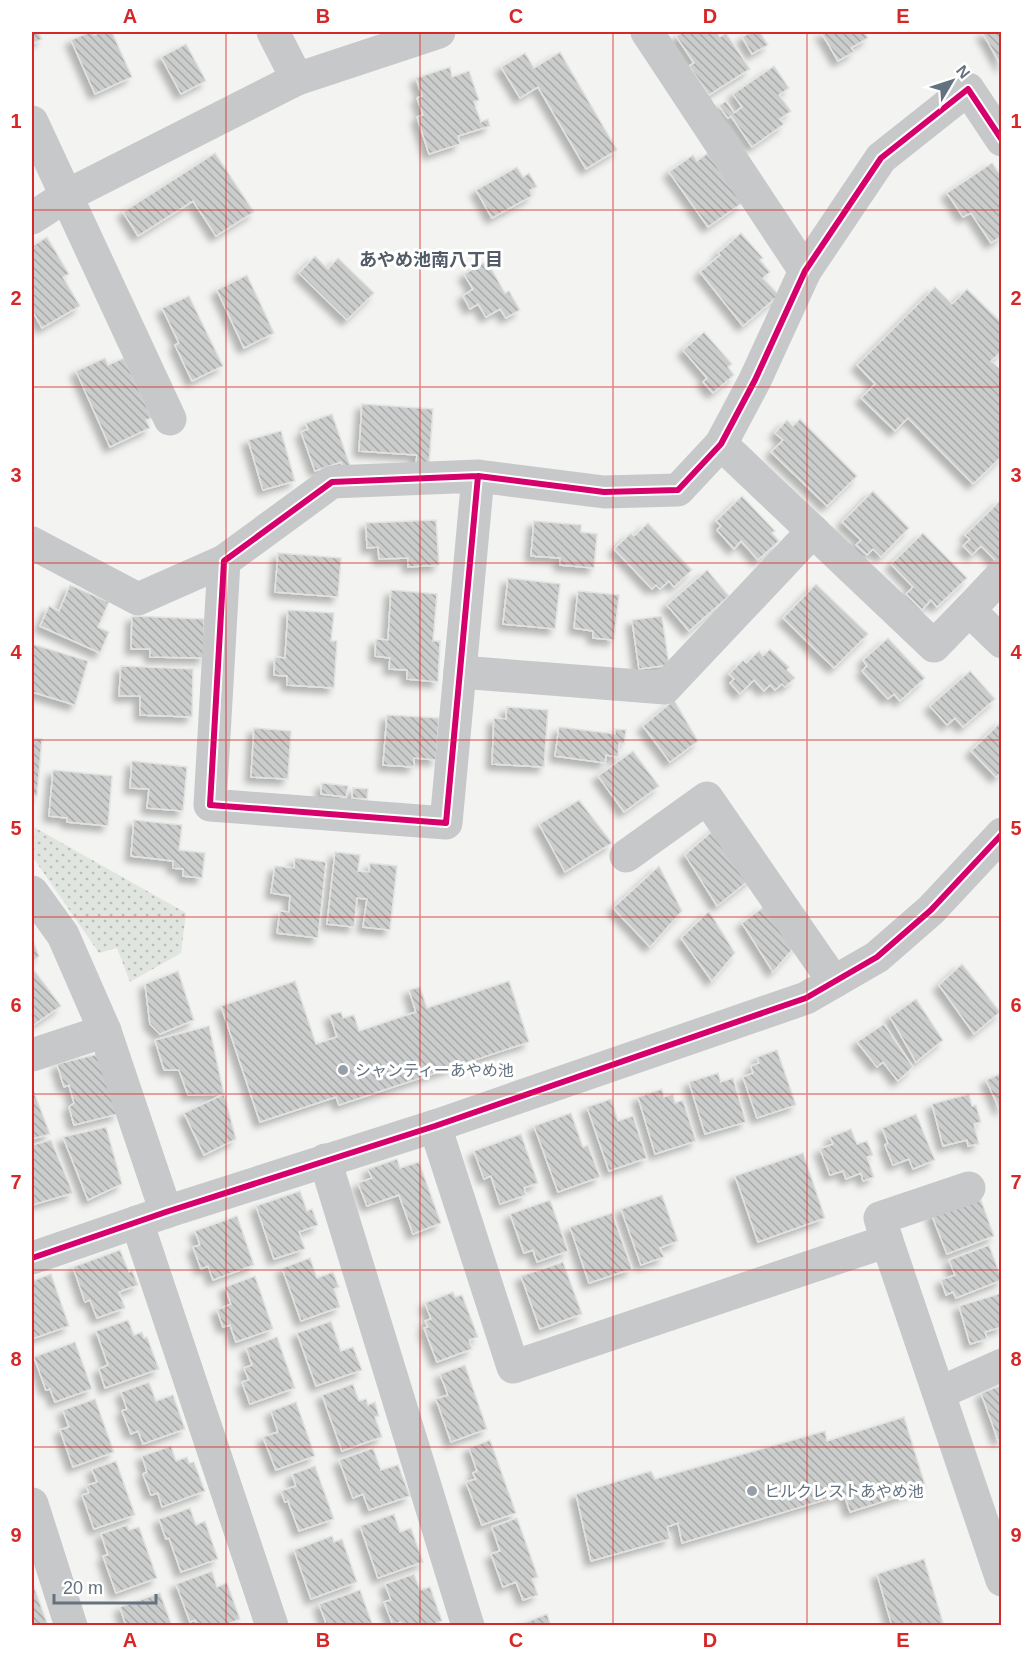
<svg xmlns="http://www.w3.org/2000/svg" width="1033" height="1657" viewBox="0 0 1033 1657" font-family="Arial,'Noto Sans JP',sans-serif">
	<defs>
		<pattern id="park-dots" width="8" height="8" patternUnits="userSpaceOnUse" patternTransform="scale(1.5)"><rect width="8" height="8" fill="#e1e5df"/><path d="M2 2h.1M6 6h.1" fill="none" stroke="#babeba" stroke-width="1.8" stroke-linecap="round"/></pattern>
		<pattern id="building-back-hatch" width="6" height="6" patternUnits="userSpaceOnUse" patternTransform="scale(1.5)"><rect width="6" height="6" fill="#cbcccc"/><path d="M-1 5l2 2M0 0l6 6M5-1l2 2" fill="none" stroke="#a8aaab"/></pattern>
		<filter id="shadow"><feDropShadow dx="-5.5" dy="5.5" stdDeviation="3" flood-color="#0004"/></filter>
	</defs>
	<rect width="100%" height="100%" fill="#f3f3f1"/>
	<path fill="url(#park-dots)" d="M32,826L186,913L181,953L130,982L117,948L99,953L32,856Z"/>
	<g fill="url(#building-back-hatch)" stroke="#e2e2e1" stroke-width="1.5" filter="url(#shadow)">
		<path d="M32,32H38L42,39L32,44Z"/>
		<path d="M90,32L94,35L102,32H112L132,77L95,94L71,40Z"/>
		<path d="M683,32H717L720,37L726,33L750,69L709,95L689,66L694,63L676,36Z"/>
		<path d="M751,32H760L768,45L752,54L742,37Z"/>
		<path d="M821,32H864L868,38L851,48L854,52L838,61Z"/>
		<path d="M982,32H1002V67Z"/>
		<path d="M186,44L206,81L181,94L161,57Z"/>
		<path d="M560,52L617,150L586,169L538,87L520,98L501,67L525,53L534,68Z"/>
		<path d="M774,66L789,88L779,95L791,111L780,119L784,124L752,147L731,116L728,118L719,106L726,101L734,113L742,107L733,94Z"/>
		<path d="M450,67L452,77L469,71L479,100L474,102L481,122L488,119L490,126L458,136L460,144L429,154L417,117L423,115L417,98L422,96L416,78Z"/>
		<path d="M215,153L254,212L216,236L193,201L138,236L123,212Z"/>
		<path d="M708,153L742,203L708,227L669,172L693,155L697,161Z"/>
		<path d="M992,163L1002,177V236L991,243L971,213L963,217L947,193Z"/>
		<path d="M517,167L523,177L529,173L537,187L530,190L532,196L492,218L476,190Z"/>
		<path d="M741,233L763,258L760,260L770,272L763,278L779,295L743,326L700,272L720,255L718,253Z"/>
		<path d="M47,237L69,274L63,277L80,306L42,328L32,310V246Z"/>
		<path d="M315,256L328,269L338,258L374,293L347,320L299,273Z"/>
		<path d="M487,261L505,293L509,291L520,310L506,318L500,309L486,317L478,304L470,309L463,296L473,289L464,274Z"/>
		<path d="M247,275L274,333L244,348L217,290Z"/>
		<path d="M935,287L952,304L967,289L1002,323V351L991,361L1002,371V456L973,484L908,418L895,431L861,398L875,384L857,365Z"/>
		<path d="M189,296L223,366L192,381L175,345L179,343L162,308Z"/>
		<path d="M704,332L732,364L728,367L734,375L713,393L703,382L707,378L683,350Z"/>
		<path d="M105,358L108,365L124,358L152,418L146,420L150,428L110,447L76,371Z"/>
		<path d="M362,404L433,409L429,465L416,464L417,455L359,451Z"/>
		<path d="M332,414L352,471L345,473L341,462L315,471L301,432L308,429L306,423Z"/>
		<path d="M800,419L857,476L827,506L771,452L783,440L775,433L787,420L793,426Z"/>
		<path d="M281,431L295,481L263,490L248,440Z"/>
		<path d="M873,491L909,528L881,557L873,549L867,555L856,545L861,540L842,522Z"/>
		<path d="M742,496L775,531L772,533L779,541L758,560L741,541L734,549L717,530L721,526L716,521Z"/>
		<path d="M1002,499V559L998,563L981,546L972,555L963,546L970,539L965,535Z"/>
		<path d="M436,520L439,565L408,567V558L379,559L378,547L367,548L366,523Z"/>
		<path d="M534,521L581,525V532L597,534L594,568L560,565V558L531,556Z"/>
		<path d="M648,523L692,570L674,587L669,581L660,589L656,585L652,589L614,549L631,533L634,536Z"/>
		<path d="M923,533L967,578L937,607L931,600L922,610L906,594L913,587L891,564Z"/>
		<path d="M278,553L341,558L338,597L275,592Z"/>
		<path d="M707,570L729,596L689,631L667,605Z"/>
		<path d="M508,578L560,584L555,629L503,624Z"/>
		<path d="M816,584L868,634L834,668L783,618Z"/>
		<path d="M70,585L109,602L98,627L109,632L100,653L40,626L49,606L59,611Z"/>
		<path d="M391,590L437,594L433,641H440L438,682L407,679V670L389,669L390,658L375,656L376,639L388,640Z"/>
		<path d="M578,591L619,595L614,640L593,638V631L574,628Z"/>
		<path d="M288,610L334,613L331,641H337L334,688L287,685V676L274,675L275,657L285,658Z"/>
		<path d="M132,616L204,619V658L150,657V649H131Z"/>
		<path d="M662,616L669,665L639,669L632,620Z"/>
		<path d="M888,638L925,678L900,701L894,694L888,699L862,671L867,666L863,660Z"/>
		<path d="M32,644L88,661L75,705L32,692Z"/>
		<path d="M770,649L789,667L787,670L795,678L785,687L782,684L775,690L770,685L764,691L754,680L740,694L730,683L734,679L729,674L743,660L746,663L759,651L763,656Z"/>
		<path d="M121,666L193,669L192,717L140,715V696H119Z"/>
		<path d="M970,671L995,699L963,727L955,718L947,725L930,706Z"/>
		<path d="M674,700L698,741L670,762L643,726Z"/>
		<path d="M507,707L548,710L544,767L492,764L494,718L506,719Z"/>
		<path d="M387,715L439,718L436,760L414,758V767L383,765Z"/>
		<path d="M1002,721V772L996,777L971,751Z"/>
		<path d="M559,727L615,734V729L626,730L624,744L619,743L618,757L606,755L605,763L555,756Z"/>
		<path d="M254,728L291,731L288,779L251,777Z"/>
		<path d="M32,738L42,739L37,796L32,795Z"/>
		<path d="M633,751L659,786L624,812L598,776Z"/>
		<path d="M132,761L187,767L183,811L147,808L149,789L130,788Z"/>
		<path d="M53,770L112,776L108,826L67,822V818L49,816Z"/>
		<path d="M322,783L348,786L346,797L321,794Z"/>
		<path d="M353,788L368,789L367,799L352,798Z"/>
		<path d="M579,800L612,843L565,872L539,824Z"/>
		<path d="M134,820L182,825L179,850L205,853L202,878L183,876V869L173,868V861L131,856Z"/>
		<path d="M718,826L753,877L717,906L685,855Z"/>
		<path d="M335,852L360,855L358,871L369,872L370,863L397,866L390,930L363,927L367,899L357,898L354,927L327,924Z"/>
		<path d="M295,858L326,862L318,938L277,933L280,911L289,912L290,896L271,893L275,866L294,868Z"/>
		<path d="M659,866L682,911L650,947L613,908Z"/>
		<path d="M765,906L797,944L773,972L742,923Z"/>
		<path d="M709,911L735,953L712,981L681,938Z"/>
		<path d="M32,938L39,956L32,963Z"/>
		<path d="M962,964L1000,1012L974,1034L939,985Z"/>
		<path d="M34,970L61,1006L32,1026V971Z"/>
		<path d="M178,971L194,1020L160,1034L150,1024L145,984Z"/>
		<path d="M295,981L316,1044L337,1037L330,1015L341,1012L343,1018L354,1015L359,1031L416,1012L409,990L420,987L427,1008L509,981L529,1042L339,1105L336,1097L260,1122L221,1006Z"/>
		<path d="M916,999L943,1040L916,1062L890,1017Z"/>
		<path d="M884,1024L913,1067L898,1081L883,1062L877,1067L857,1042Z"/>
		<path d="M209,1026L224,1094L188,1095L179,1070H164L155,1040Z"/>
		<path d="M777,1050L796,1105L757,1118L743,1077L753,1073L751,1066L759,1063L757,1057Z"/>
		<path d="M98,1054L118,1114L74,1125L69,1107L74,1103L69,1085L64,1087L57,1064Z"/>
		<path d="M718,1073L721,1082L733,1078L746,1122L705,1134L689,1082Z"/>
		<path d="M1002,1073V1109L1000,1110L986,1080Z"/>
		<path d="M32,1087L50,1134L32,1139Z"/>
		<path d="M662,1089L664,1097L673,1094L675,1103L683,1100L696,1141L655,1154L638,1097Z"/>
		<path d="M224,1094L236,1139L204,1155L184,1113Z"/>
		<path d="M969,1094L972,1106L976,1105L981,1122L974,1124L979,1144L968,1146L967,1140L943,1146L932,1104Z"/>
		<path d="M611,1099L618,1121L633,1116L647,1158L609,1171L587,1107Z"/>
		<path d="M571,1113L583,1147L588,1145L600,1177L558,1192L534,1126Z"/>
		<path d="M916,1114L935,1160L913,1169L909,1159L893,1165L885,1145L888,1143L882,1128Z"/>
		<path d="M106,1127L122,1184L88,1200L63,1137Z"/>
		<path d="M851,1129L857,1144L867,1141L873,1155L867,1157L874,1177L863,1181L861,1173L846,1179L843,1171L830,1175L820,1149L833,1144L830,1137Z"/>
		<path d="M521,1134L538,1183L524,1188L526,1195L500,1204L491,1176L484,1179L474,1151Z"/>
		<path d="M51,1140L73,1193L32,1205V1145Z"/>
		<path d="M803,1153L825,1218L758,1242L735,1176Z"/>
		<path d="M397,1159L400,1168L419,1162L441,1223L413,1234L399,1195L367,1206L358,1183L372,1178L368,1169Z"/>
		<path d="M300,1191L307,1211L312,1209L318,1225L299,1232L305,1249L274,1259L256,1206Z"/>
		<path d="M662,1195L678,1241L660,1248L664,1257L641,1265L621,1209Z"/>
		<path d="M550,1200L568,1251L537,1262L533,1250L524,1253L510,1214Z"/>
		<path d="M981,1200L994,1236L947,1254L931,1213Z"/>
		<path d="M612,1213L632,1269L589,1283L570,1227Z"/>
		<path d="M237,1216L254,1265L213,1280L208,1266L201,1269L193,1247L200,1245L195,1231Z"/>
		<path d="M989,1245L1002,1280L956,1298L953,1292L946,1295L941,1280L955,1275L949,1260Z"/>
		<path d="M120,1250L129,1272L132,1270L138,1285L119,1292L125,1308L97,1318L90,1300L85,1302L73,1267Z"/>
		<path d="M310,1258L317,1278L333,1272L339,1287L334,1289L340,1307L301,1321L282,1268Z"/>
		<path d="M563,1262L582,1314L540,1329L521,1276Z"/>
		<path d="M51,1274L69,1326L32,1339V1281Z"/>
		<path d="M255,1276L273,1329L236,1342L230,1325L223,1327L217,1310L231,1304L225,1287Z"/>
		<path d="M453,1292L455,1297L462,1295L478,1337L469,1340L472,1349L437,1362L424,1328L428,1327L425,1321L431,1319L425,1303Z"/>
		<path d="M1002,1293V1327L985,1332L987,1339L970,1344L959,1306Z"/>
		<path d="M128,1320L134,1335L142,1332L144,1338L147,1337L159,1369L105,1388L99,1369L108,1365L96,1331Z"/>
		<path d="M331,1321L341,1351L353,1347L362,1370L316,1386L297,1333Z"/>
		<path d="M277,1337L295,1388L250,1404L242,1382L249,1380L244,1368L252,1365L246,1348Z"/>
		<path d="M75,1342L92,1389L55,1402L50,1389L46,1390L34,1357Z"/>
		<path d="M465,1365L487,1429L451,1442L436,1399L448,1395L440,1374Z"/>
		<path d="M149,1382L156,1401L173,1395L185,1429L143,1444L138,1431L131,1434L122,1411L127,1409L121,1392Z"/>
		<path d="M353,1384L359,1401L366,1399L368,1405L375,1402L379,1416L375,1417L382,1437L342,1451L322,1395Z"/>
		<path d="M1002,1385V1439L998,1440L981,1393Z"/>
		<path d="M95,1399L114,1452L73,1467L60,1430L69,1427L63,1410Z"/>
		<path d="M296,1402L315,1456L276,1470L263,1437L278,1432L271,1411Z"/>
		<path d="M904,1417L926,1488L850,1512L844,1494L682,1543L678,1523L667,1527L670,1539L591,1561L576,1494L651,1471L655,1479L825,1431L827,1441Z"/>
		<path d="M490,1440L516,1513L482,1525L466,1482L476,1479L473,1473L477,1471L469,1448Z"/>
		<path d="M171,1446L176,1461L187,1457L189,1463L194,1462L205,1491L162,1507L158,1493L151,1495L143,1474L147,1472L142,1456Z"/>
		<path d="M373,1448L381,1470L398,1465L410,1496L369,1510L363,1494L353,1498L339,1460Z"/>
		<path d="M116,1461L135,1515L94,1529L82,1495L89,1493L86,1486L97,1482L92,1469Z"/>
		<path d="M315,1466L334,1519L299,1531L288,1501L285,1502L281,1491L296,1486L292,1474Z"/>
		<path d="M190,1508L196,1525L205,1521L218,1559L181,1572L169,1538L166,1539L159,1519Z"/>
		<path d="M394,1514L400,1532L411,1528L423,1562L378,1578L360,1526Z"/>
		<path d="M517,1518L538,1577L532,1579L538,1595L523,1600L516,1582L503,1587L491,1554L500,1551L492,1527Z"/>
		<path d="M127,1525L129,1530L139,1527L157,1578L116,1593L103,1556L108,1555L101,1534Z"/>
		<path d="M332,1536L334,1542L342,1539L357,1582L311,1599L294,1550Z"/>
		<path d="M924,1559L944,1626H892L877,1574Z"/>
		<path d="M212,1571L217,1587L227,1583L240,1619L223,1626H197L195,1620L190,1622L176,1584Z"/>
		<path d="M414,1574L420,1590L430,1587L442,1621L429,1626H402L401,1622L393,1625L384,1602L391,1600L385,1584Z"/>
		<path d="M32,1584H33L48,1626H32Z"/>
		<path d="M360,1590L373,1626H327L319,1604Z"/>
		<path d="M160,1593L172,1626H126L120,1607Z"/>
		<path d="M547,1614L551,1626H516Z"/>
	</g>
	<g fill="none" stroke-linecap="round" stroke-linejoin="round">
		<g stroke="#c7c8c9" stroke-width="33">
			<path d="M273,32L297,79"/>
			<path d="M647,32L805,271"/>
			<path d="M32,122L170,419"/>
			<path d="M32,218L66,196L297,79L439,32"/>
			<path d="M721,444L934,646L969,610"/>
			<path d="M478,476L446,823L210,805L224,561L332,482L478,476L604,492L678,490L721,444L755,380L805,271L881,158L968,89L1002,140"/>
			<path d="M32,543L138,599L224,561"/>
			<path d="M1002,575L969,610L1002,642"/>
			<path d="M460,672L665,688L813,531"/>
			<path d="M626,856L707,798L834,982"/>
			<path d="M32,892L63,935L105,1031L166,1212"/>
			<path d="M32,1055L105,1031"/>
			<path d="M435,1126L513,1367L887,1241L1002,1580"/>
			<path d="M325,1160L468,1626"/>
			<path d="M137,1222L272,1626"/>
			<path d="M887,1241L880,1218L969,1188"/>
			<path d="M32,1258L166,1212L435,1126L806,998L877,957L931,910L1002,834"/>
			<path d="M939,1393L1002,1365"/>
			<path d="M32,1504L71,1626"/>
		</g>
		<g stroke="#fff" stroke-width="10">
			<g id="cycleway">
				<path d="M478,476L446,823L210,805L224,561L332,482L478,476L604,492L678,490L721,444L755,380L805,271L881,158L968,89L1002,140"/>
				<path d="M32,1258L166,1212L435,1126L806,998L877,957L931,910L1002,834"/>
			</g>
		</g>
		<use href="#cycleway" stroke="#d6006c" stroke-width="6"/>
	</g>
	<path fill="none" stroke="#d62828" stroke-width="1.5" stroke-opacity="0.55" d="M226,32V1626M420,32V1626M613,32V1626M807,32V1626M32,210H1002M32,387H1002M32,563H1002M32,740H1002M32,917H1002M32,1094H1002M32,1270H1002M32,1447H1002"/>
	<g fill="#969fa8" stroke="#fff" stroke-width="2">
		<circle cx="343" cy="1070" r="6"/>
		<circle cx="752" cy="1491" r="6"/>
	</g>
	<g text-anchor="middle" stroke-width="6" stroke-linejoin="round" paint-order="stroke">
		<g font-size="16" fill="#647280" stroke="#fff" text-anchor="start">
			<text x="355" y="1076">シャンティーあやめ池</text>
			<text x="764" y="1497">ヒルクレストあやめ池</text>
		</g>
		<g font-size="18" font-weight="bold" fill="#525c66" stroke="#fff">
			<text x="431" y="266">あやめ池南八丁目</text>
		</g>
	</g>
	<rect width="1033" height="1657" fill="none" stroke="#ffffff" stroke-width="66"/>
	<g transform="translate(952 81) rotate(51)" stroke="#ffffff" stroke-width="4.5" paint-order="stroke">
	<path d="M0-4.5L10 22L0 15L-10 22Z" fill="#647280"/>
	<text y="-9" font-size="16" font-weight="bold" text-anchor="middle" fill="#647280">N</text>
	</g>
	<path d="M54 1594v9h102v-9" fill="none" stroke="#647280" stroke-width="3"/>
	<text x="63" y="1594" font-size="18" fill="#647280" stroke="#ffffff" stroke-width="4.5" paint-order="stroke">20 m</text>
	<rect x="33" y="33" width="967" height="1591" fill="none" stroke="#d62828" stroke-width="2"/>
	<g font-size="20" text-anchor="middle" font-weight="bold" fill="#d62828">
		<text x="130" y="23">A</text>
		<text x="323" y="23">B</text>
		<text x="516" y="23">C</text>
		<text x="710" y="23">D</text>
		<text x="903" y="23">E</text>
		<text x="16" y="128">1</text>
		<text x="1016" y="128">1</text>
		<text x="16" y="305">2</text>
		<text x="1016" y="305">2</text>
		<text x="16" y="482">3</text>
		<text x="1016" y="482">3</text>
		<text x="16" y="659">4</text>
		<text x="1016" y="659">4</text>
		<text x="16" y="835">5</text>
		<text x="1016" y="835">5</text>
		<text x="16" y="1012">6</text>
		<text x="1016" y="1012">6</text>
		<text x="16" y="1189">7</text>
		<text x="1016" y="1189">7</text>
		<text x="16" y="1366">8</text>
		<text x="1016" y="1366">8</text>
		<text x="16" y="1542">9</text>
		<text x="1016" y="1542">9</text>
		<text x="130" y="1647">A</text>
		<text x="323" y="1647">B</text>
		<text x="516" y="1647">C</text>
		<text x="710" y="1647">D</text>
		<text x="903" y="1647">E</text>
	</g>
</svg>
